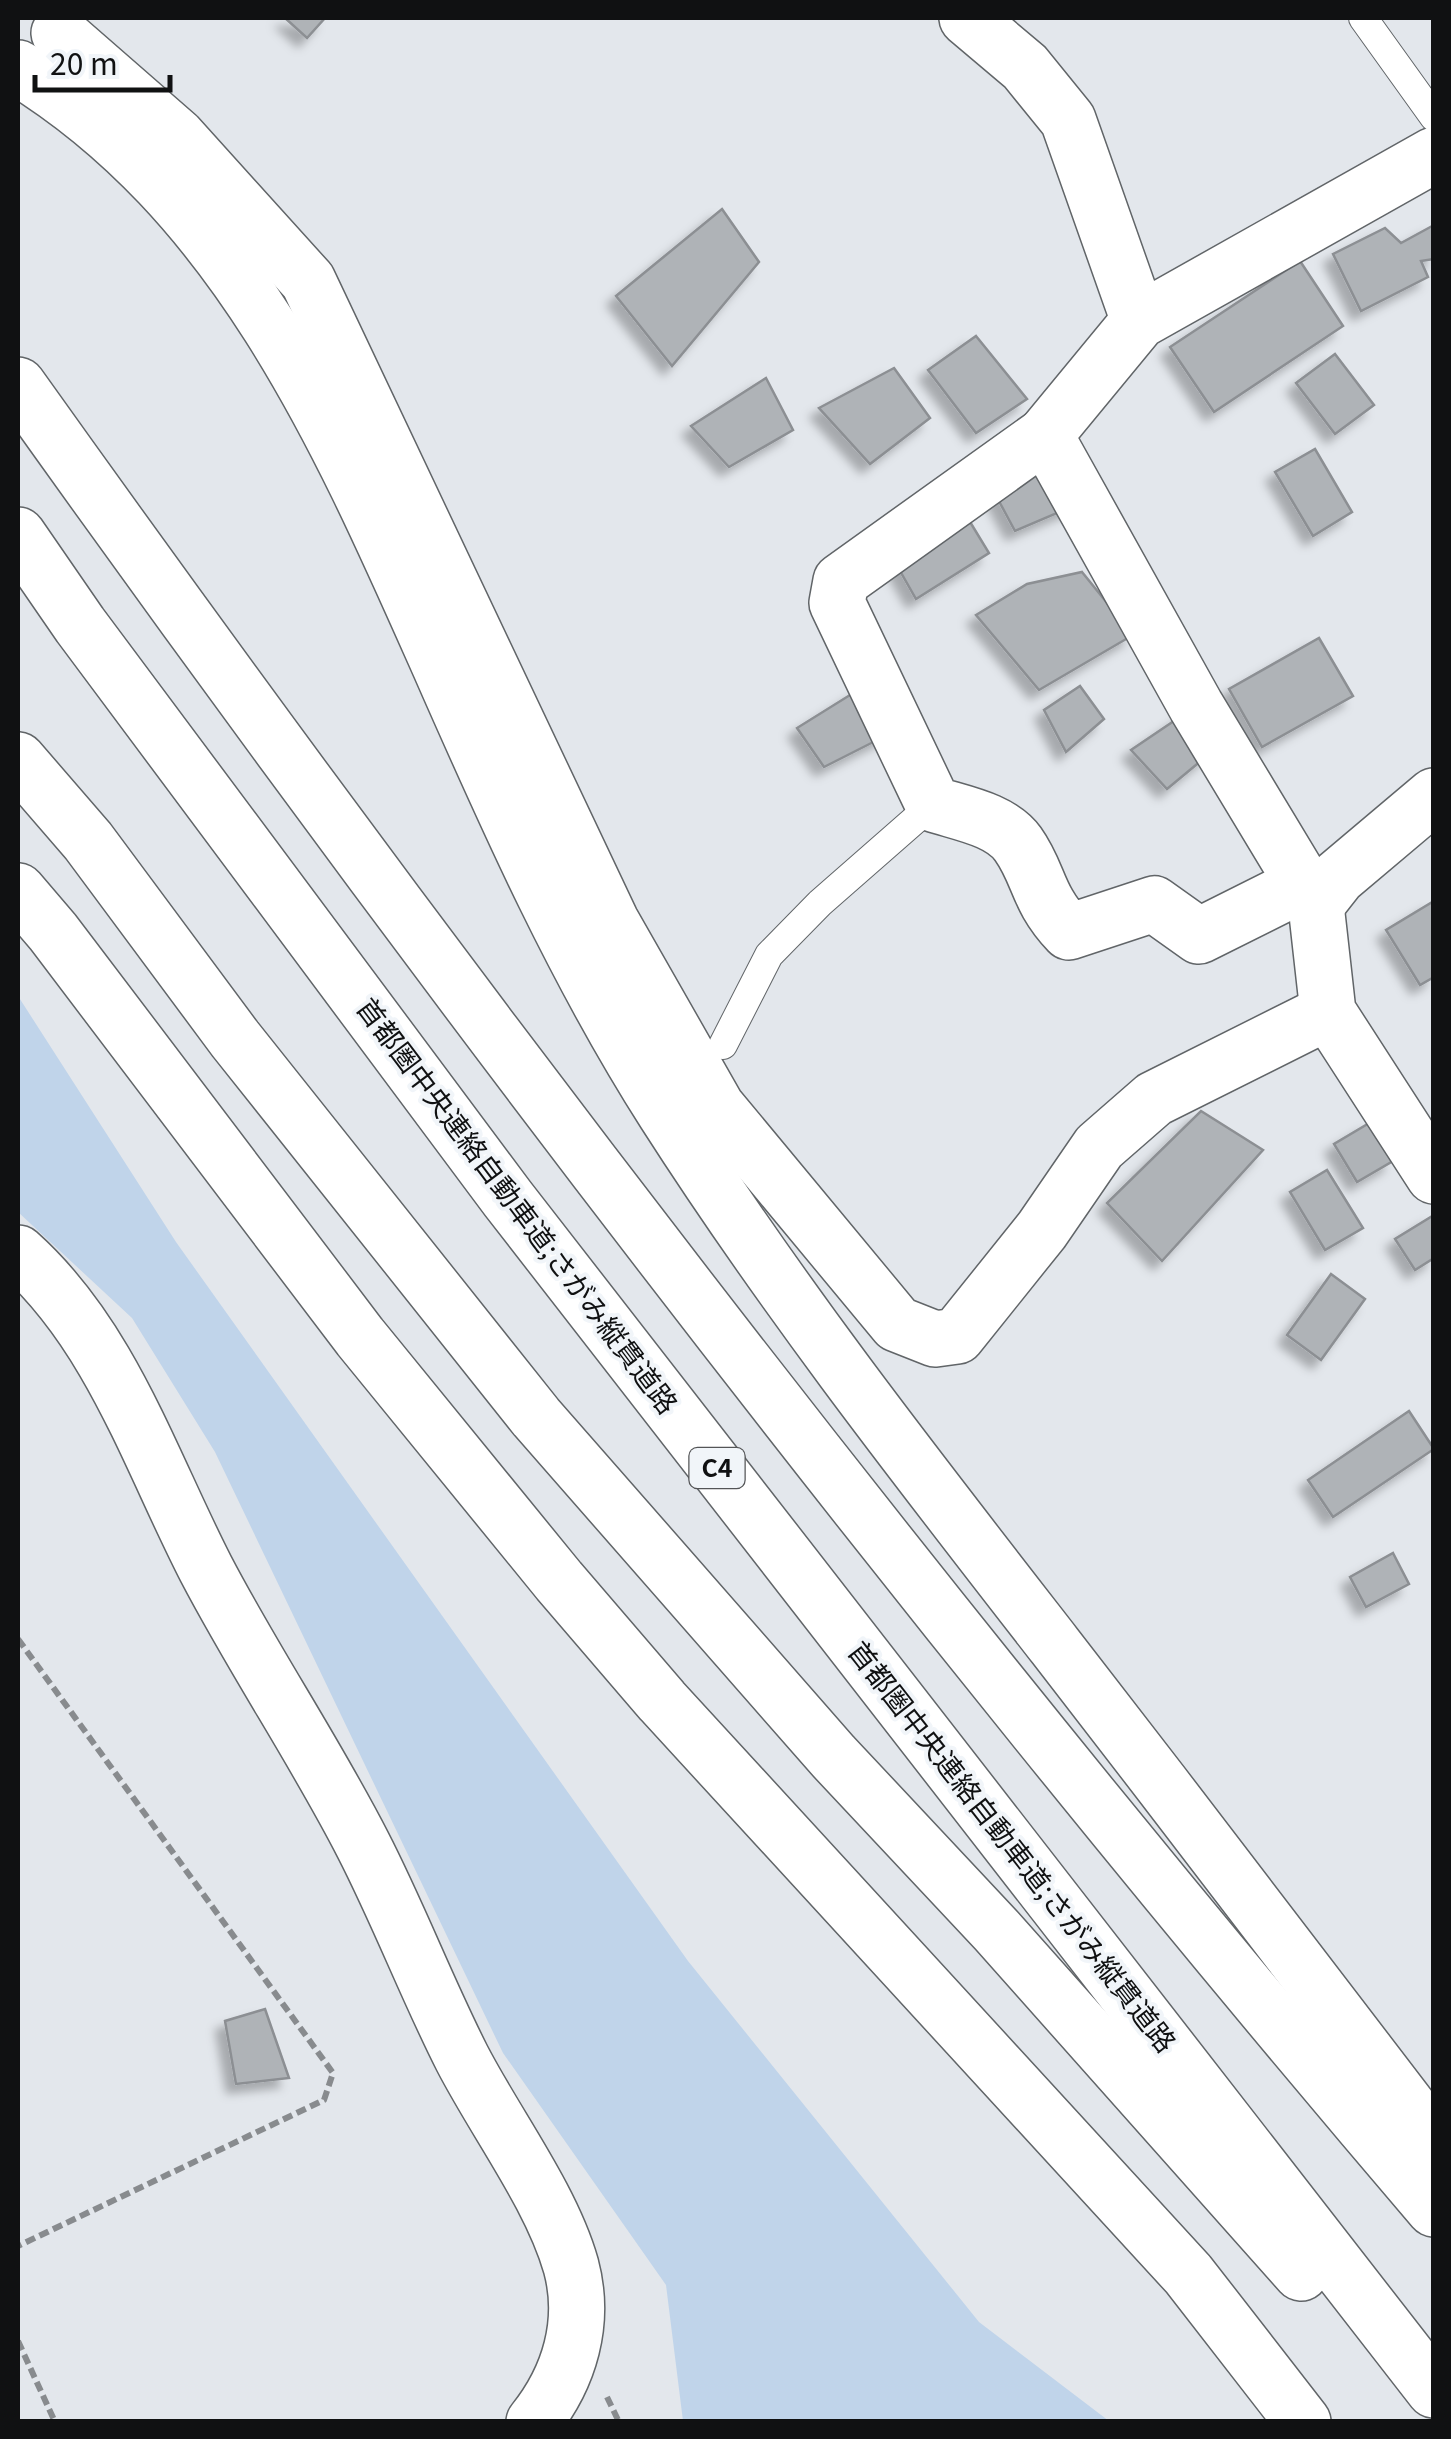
<svg xmlns="http://www.w3.org/2000/svg" width="1451" height="2439" viewBox="0 0 1451 2439" font-family="Georgia,'Noto Sans JP',serif">
	<defs>
		<filter id="shadow"><feDropShadow dx="-9" dy="9" stdDeviation="5" flood-color="#0004"/></filter>
	</defs>
	<rect width="100%" height="100%" fill="#e3e7ec"/>
	<path fill="#c0d4ea" d="M18,996L176,1242L688,1961L979,2322L1109,2421H683L666,2285L503,2053L215,1452L132,1318L18,1212Z"/>
	<g fill="#afb3b7" stroke="#8c8f93" stroke-width="2.5" filter="url(#shadow)">
		<path d="M285,18H325L307,38Z"/>
		<path d="M722,209L759,262L672,366L616,296Z"/>
		<path d="M1434,225V259L1421,261L1428,277L1361,311L1333,254L1385,228L1401,243Z"/>
		<path d="M1300,261L1343,326L1214,412L1170,347Z"/>
		<path d="M976,336L1027,399L976,433L928,370Z"/>
		<path d="M1335,354L1374,405L1335,434L1296,383Z"/>
		<path d="M894,368L930,418L870,464L819,408Z"/>
		<path d="M766,378L793,430L729,467L691,426Z"/>
		<path d="M1315,449L1352,512L1313,536L1275,472Z"/>
		<path d="M1055,451L1083,502L1015,531L986,477Z"/>
		<path d="M964,512L989,553L916,599L887,548Z"/>
		<path d="M1082,572L1133,635L1039,690L976,615L1027,584Z"/>
		<path d="M1319,638L1353,696L1262,747L1229,689Z"/>
		<path d="M1080,686L1104,719L1066,752L1044,710Z"/>
		<path d="M858,690L897,730L824,767L797,728Z"/>
		<path d="M1196,706L1208,755L1167,789L1131,750Z"/>
		<path d="M1434,901V977L1420,985L1386,930Z"/>
		<path d="M1201,1111L1263,1150L1162,1261L1107,1203Z"/>
		<path d="M1371,1122L1393,1161L1357,1182L1334,1144Z"/>
		<path d="M1327,1170L1363,1228L1325,1250L1290,1192Z"/>
		<path d="M1434,1215V1258L1415,1270L1395,1239Z"/>
		<path d="M1331,1274L1365,1299L1321,1360L1287,1335Z"/>
		<path d="M1409,1411L1434,1449L1333,1517L1308,1480Z"/>
		<path d="M1393,1553L1409,1584L1366,1607L1350,1577Z"/>
		<path d="M265,2009L289,2078L236,2084L225,2021Z"/>
	</g>
	<g fill="none" stroke-linecap="round" stroke-linejoin="round">
		<g stroke="#616568" stroke-width="30">
			<g id="lane">
				<path d="M1363,18L1434,117"/>
				<path d="M723,1045L769,955L820,903L933,804"/>
			</g>
		</g>
		<g stroke="#616568" stroke-width="58">
			<g id="street">
				<path d="M967,18L1025,67L1068,120L1139,321"/>
				<path d="M59,33L177,136L308,281L611,921L717,1107L897,1324L935,1339L957,1336L1042,1230L1099,1147L1154,1099L1328,1012"/>
				<path d="M1434,155L1139,321L1045,435L1196,706L1316,905L1328,1012L1434,1176"/>
				<path d="M1045,435L841,581L837,603L933,804C960,813 1000,819 1018,844C1040,875 1036,897 1069,932L1154,904L1199,936L1303,884"/>
				<path d="M18,891L53,932L360,1337L559,1581L662,1701L1188,2274L1303,2422"/>
				<path d="M1316,905L1338,877L1434,796"/>
				<path d="M18,1253C111,1336 150,1460 206,1569C255,1663 315,1751 363,1845C399,1915 427,1989 462,2058C496,2124 551,2196 571,2266C586,2322 570,2377 534,2422"/>
			</g>
		</g>
		<g stroke="#616568" stroke-width="58">
			<g id="highway">
				<path d="M18,68C239,204 341,444 442,671C508,821 576,974 665,1113C784,1299 919,1471 1055,1646C1182,1810 1308,1974 1434,2140"/>
				<path d="M18,385C465,1012 934,1623 1434,2209"/>
				<path d="M18,535L80,625L508,1199L1434,2390"/>
				<path d="M18,760L88,841L235,1039L536,1417L833,1756L997,1931L1301,2273"/>
			</g>
		</g>
		<g stroke="#888b8e" stroke-width="6" stroke-dasharray="10 5" stroke-linecap="butt">
			<path d="M18,1639L333,2073L324,2100L18,2246"/>
			<path d="M18,2341L55,2422"/>
			<path d="M607,2397L619,2422"/>
		</g>
		<use href="#lane" stroke="#fff" stroke-width="28"/>
		<use href="#street" stroke="#fff" stroke-width="55"/>
		<use href="#highway" stroke="#fff" stroke-width="55"/>
	</g>
	<g text-anchor="middle" stroke-width="8" stroke-linejoin="round" paint-order="stroke">
		<rect fill="#f1f5f9" stroke="#545557" stroke-width="2.5" x="689.5" y="1448" width="55" height="40" rx="8"/>
		<g font-size="25" font-weight="bold" fill="#101112">
			<text x="717" y="1477">C4</text>
		</g>
		<g font-size="28" fill="#101112" stroke="#f1f5f9">
			<text transform="translate(517 1206) rotate(53)" y="10">首都圏中央連絡自動車道;さがみ縦貫道路</text>
			<text transform="translate(1012 1847) rotate(52)" y="10">首都圏中央連絡自動車道;さがみ縦貫道路</text>
		</g>
	</g>
	<rect width="1451" height="2439" fill="none" stroke="#101112" stroke-width="40"/>
	<path d="M35 75v15h135v-15" fill="none" stroke="#101112" stroke-width="5"/>
	<text x="50" y="75" font-size="30" fill="#101112" stroke="#f1f5f9" stroke-width="8" paint-order="stroke">20 m</text>
</svg>
